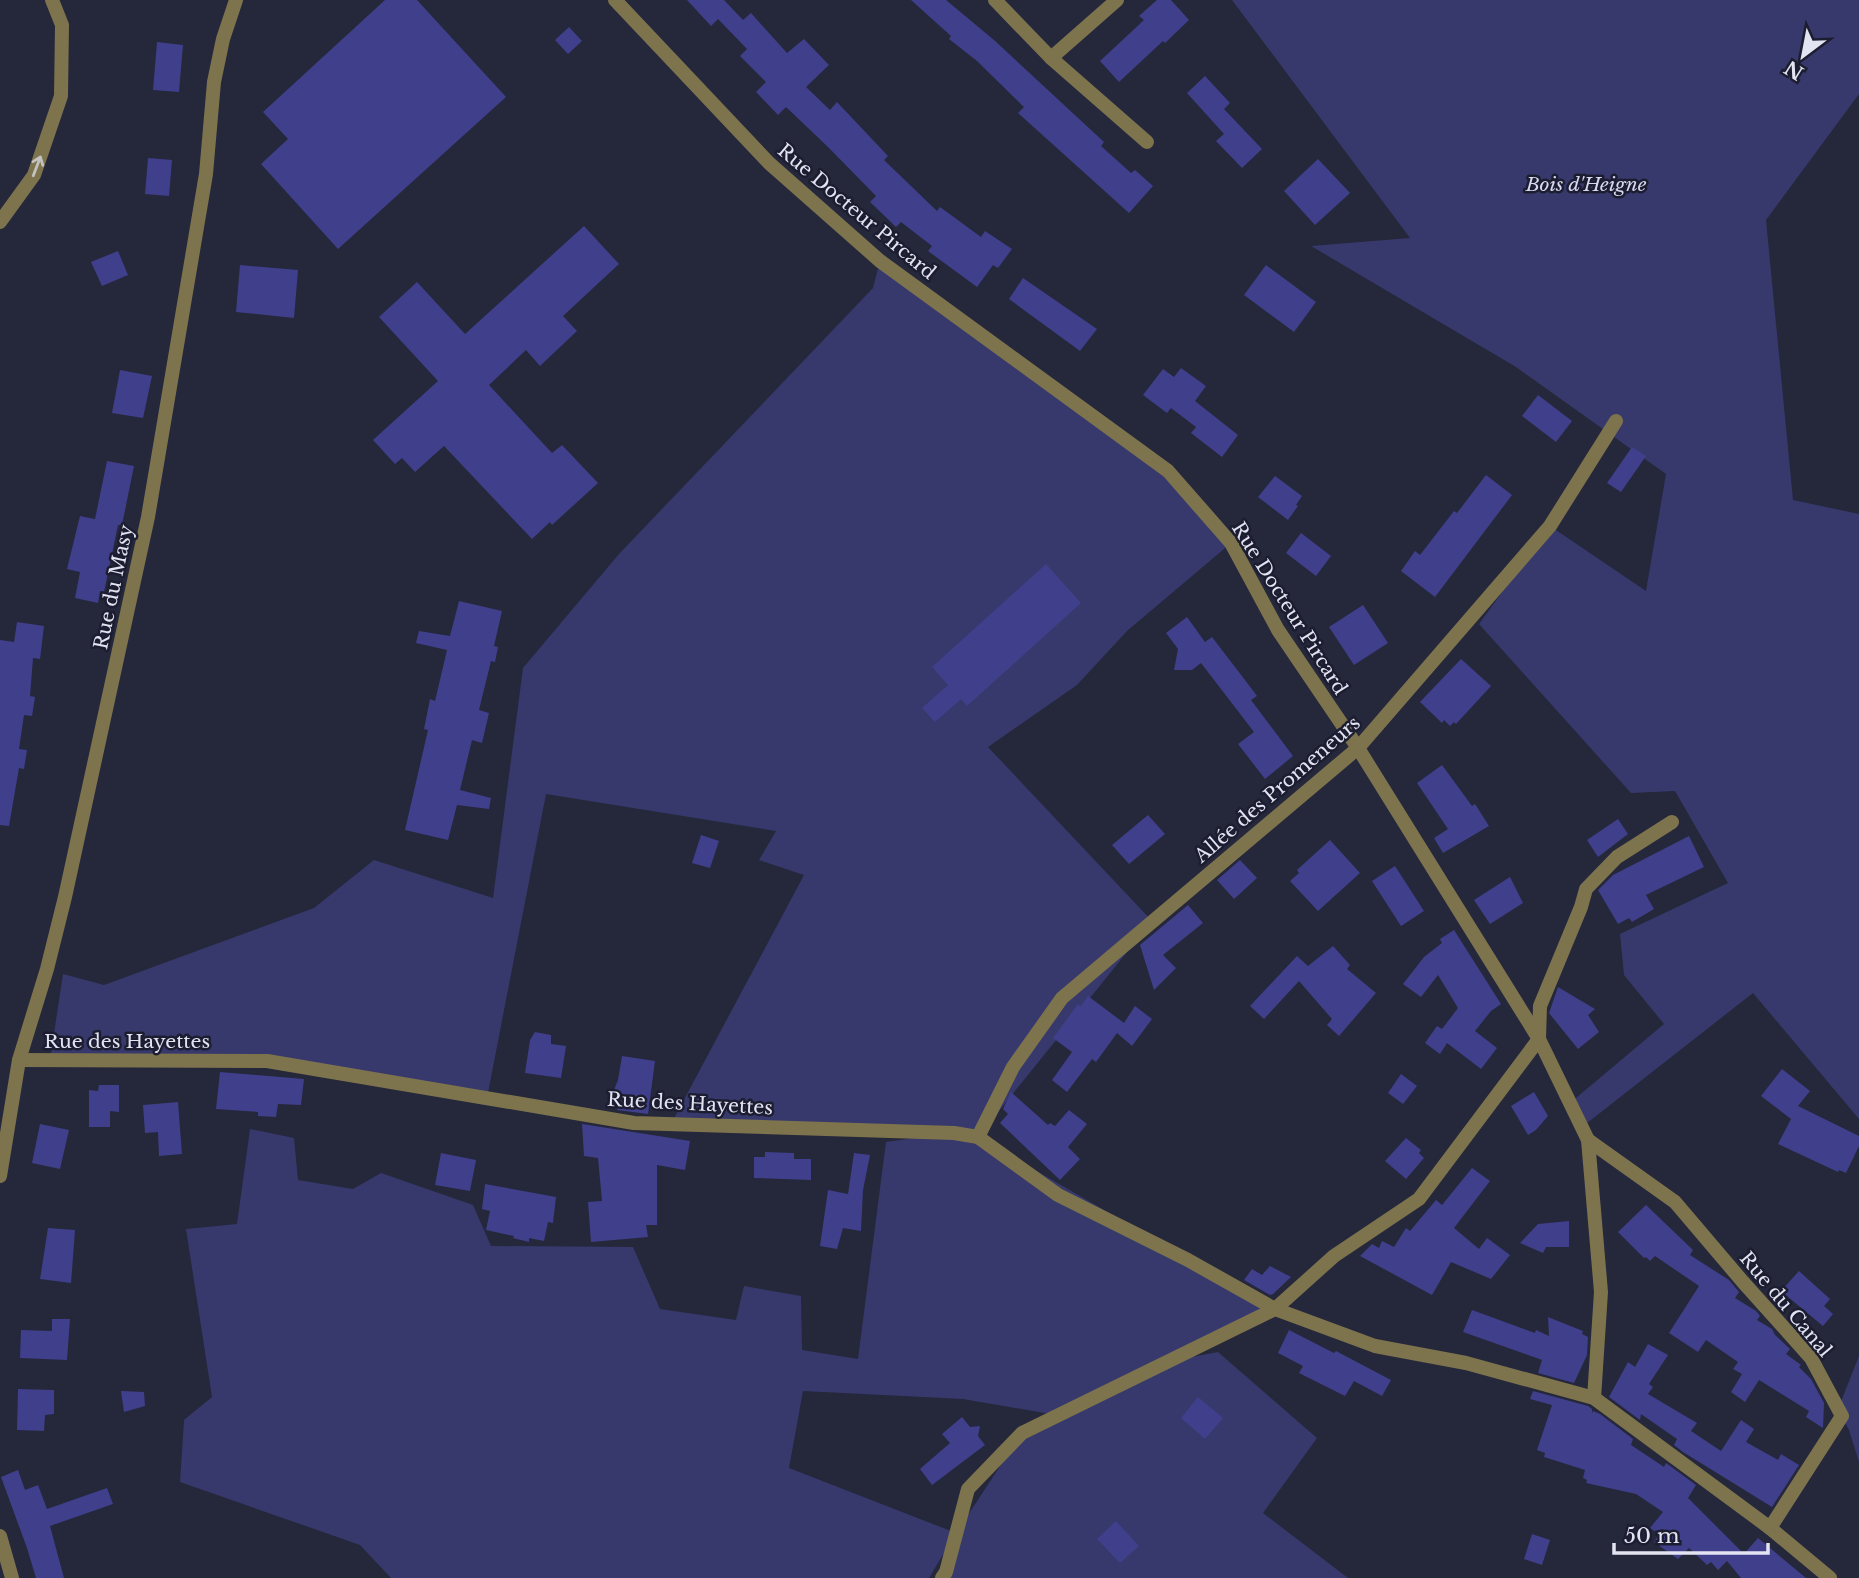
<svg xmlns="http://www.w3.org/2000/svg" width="1859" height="1578" viewBox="0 0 1859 1578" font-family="'Libre Baskerville',serif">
	<rect width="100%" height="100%" fill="#25273b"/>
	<g fill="#37396c" fill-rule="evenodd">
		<path d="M1232,0H1859V94L1766,220L1793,500L1859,514V1119L1753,993L1582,1127L1570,1103L1664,1024L1624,975L1620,934L1728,883L1675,791L1631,793L1479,624L1550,526L1646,591L1666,474L1516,367L1311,246L1410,238Z"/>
		<path d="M880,261L1168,471L1231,543L1127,631L1077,685L988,747L1152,921L978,1137L1275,1309L1170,1361L1218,1352L1317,1438L1263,1513L1348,1578H938L953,1538L929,1578H391L360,1545L180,1482L184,1420L212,1397L186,1229L237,1224L250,1129L294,1138L298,1180L353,1189L381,1173L473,1205L491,1246L633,1247L660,1309L736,1320L744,1286L801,1296L802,1350L858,1359L886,1142L928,1136L671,1124L804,875L759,860L776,831L546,794L487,1098L245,1061L50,1060L63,974L104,985L314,908L374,860L493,898L523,668L619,554L873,288ZM803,1391L963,1399L1056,1415L1022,1433L956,1533L789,1468Z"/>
		<path d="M1859,1356V1462L1849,1430L1838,1409Z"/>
	</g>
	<g fill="#403f8b">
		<path d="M385,0H417L506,97L338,249L261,164L288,139L263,112Z"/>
		<path d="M687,0H724L743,20L751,13L787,53L804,39L829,65L806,87L830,110L837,102L888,156L884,160L937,211L940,207L981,237L985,231L1012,249L998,268L993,265L977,287L928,251L932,246L901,222L896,227L870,202L876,196L828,147L786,107L778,115L756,92L766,82L740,56L747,49L718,19L711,26Z"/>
		<path d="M911,0H946L994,40L1104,142L1101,146L1131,173L1135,170L1153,186L1129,213L1018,113L1024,107L977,61L949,39L951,36Z"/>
		<path d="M1157,0H1171L1189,20L1165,43L1163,41L1119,82L1100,61L1144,20L1139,16Z"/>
		<path d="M569,27L582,41L568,54L555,40Z"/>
		<path d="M157,42L183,45L179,92L153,90Z"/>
		<path d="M1205,76L1230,103L1224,109L1262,149L1242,168L1216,141L1224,134L1187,93Z"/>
		<path d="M148,158L172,160L169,196L145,194Z"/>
		<path d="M1318,159L1350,193L1315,225L1284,191Z"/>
		<path d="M584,226L619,264L563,316L577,331L540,366L526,350L489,385L552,453L562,445L598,483L552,525L550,522L532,539L444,446L415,472L402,458L395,464L373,440L438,381L379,317L417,282L465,334Z"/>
		<path d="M118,251L128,275L102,286L91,262Z"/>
		<path d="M240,265L298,270L294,318L236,312Z"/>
		<path d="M1266,265L1316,302L1294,332L1244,295Z"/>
		<path d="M1023,278L1097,329L1080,351L1009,299Z"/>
		<path d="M1181,368L1206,386L1195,401L1238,435L1222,457L1191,433L1196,427L1171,408L1167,413L1143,395L1163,369L1174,377Z"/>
		<path d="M120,370L152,376L143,418L112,413Z"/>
		<path d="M1538,395L1572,421L1556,442L1522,416Z"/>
		<path d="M1632,447L1646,456L1621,492L1607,483Z"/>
		<path d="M107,461L134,466L122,525H118L104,592L100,591L98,603L75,598L80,572L67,569L80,516L95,519Z"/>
		<path d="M1486,475L1512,495L1435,597L1401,571L1415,551L1420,555L1454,511L1457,513Z"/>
		<path d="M1275,476L1302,496L1296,505L1298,506L1288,520L1258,497Z"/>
		<path d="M1301,533L1331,556L1316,576L1286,553Z"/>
		<path d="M1046,564L1081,603L967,706L961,699L935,722L922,708L948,685L932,667Z"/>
		<path d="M459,601L502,611L494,646L498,647L495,662L491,661L479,710L489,713L482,743L472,740L460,790L491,798L489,809L457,805L448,840L405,830L428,730L424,729L430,699L435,701L447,650L416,643L419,631L450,636Z"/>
		<path d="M1363,605L1388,643L1354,665L1329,627Z"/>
		<path d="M1187,617L1205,642L1212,637L1245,680L1257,696L1251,700L1293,756L1265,779L1238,744L1254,732L1201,663L1192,670H1174L1178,649L1166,633Z"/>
		<path d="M17,622L44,626L40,659L33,658L30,696L35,697L32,716L24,715L19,749L27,750L24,769L19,768L9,826L0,825V640L14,642Z"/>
		<path d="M1461,659L1491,686L1456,724L1454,722L1450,726L1444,720L1442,723L1420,702Z"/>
		<path d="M1442,765L1472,806L1475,804L1489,826L1443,853L1434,838L1448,829L1417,783Z"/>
		<path d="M1148,815L1165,834L1129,864L1112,845Z"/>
		<path d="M1618,819L1628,834L1598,857L1587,840Z"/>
		<path d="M701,835L719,841L710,868L692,863Z"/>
		<path d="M1689,836L1704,867L1646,895L1654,909L1632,922L1629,918L1618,924L1598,890L1613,875Z"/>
		<path d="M1330,840L1360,873L1318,911L1290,881L1299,873L1297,870Z"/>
		<path d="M1240,860L1257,878L1234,899L1217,880Z"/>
		<path d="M1395,866L1424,911L1401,926L1372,881Z"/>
		<path d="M1510,877L1523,903L1490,924L1474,900Z"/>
		<path d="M1188,905L1203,923L1163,955L1176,968L1154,990L1140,945Z"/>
		<path d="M1454,930L1501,1004L1491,1011L1475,1031L1497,1048L1481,1069L1447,1043L1440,1054L1425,1043L1437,1026L1442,1029L1458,1008L1438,975L1421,997L1403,984L1424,957L1442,943L1440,939Z"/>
		<path d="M1333,946L1350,965L1347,969L1376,993L1339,1036L1327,1025L1332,1019L1299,981L1264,1019L1250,1006L1297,956L1308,966Z"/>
		<path d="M1558,987L1595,1009L1588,1015L1599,1032L1578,1049L1549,1013Z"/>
		<path d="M1088,996L1124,1023L1135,1006L1152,1019L1132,1046L1117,1033L1096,1062L1092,1059L1067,1092L1052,1080L1072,1052L1053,1038L1078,1004L1081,1006Z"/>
		<path d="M535,1032L551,1035V1044L566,1046L561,1078L525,1073L530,1040Z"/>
		<path d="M622,1056L655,1061L648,1114L617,1110L622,1099L612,1095L618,1080Z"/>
		<path d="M1782,1069L1810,1091L1798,1106L1859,1136V1146L1846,1173L1839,1170L1838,1172L1778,1144L1791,1119L1761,1096Z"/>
		<path d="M220,1072L304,1079L301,1105L278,1104L276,1117L258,1116V1112L216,1109Z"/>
		<path d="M1401,1074L1417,1086L1403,1104L1388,1093Z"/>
		<path d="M99,1085H119V1112L110,1111V1127H89V1090L98,1091Z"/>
		<path d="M1011,1092L1048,1125L1050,1123L1055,1126L1069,1110L1087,1124L1068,1147L1080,1159L1060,1180L1000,1123L1008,1114L1003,1109Z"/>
		<path d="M1534,1092L1548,1116L1536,1130L1528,1135L1511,1106Z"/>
		<path d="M178,1102L182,1154L159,1156L158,1132L145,1133L143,1105Z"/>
		<path d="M40,1124L69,1130L60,1169L32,1163Z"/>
		<path d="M582,1124L690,1141L685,1170L657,1165V1225H646L648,1237L591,1242L588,1202L602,1201L598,1158L584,1156Z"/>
		<path d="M1406,1138L1421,1150L1419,1153L1424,1158L1406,1179L1385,1161Z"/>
		<path d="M765,1152L794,1153V1159H811V1180L754,1178V1157H765Z"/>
		<path d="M441,1153L476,1160L470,1191L435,1185Z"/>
		<path d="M854,1153L870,1155L863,1190L861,1231L843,1228L837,1249L820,1246L828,1190L848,1194Z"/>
		<path d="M1472,1168L1490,1181L1454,1228L1479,1249L1487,1238L1510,1255L1491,1279L1451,1262L1432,1295L1360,1256L1372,1244L1379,1248L1382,1241L1394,1247L1406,1228L1410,1231L1436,1200L1442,1205Z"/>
		<path d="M485,1184L556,1197L553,1223L548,1222L544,1241L529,1238V1242L513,1238L514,1236L486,1230L490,1211L482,1209Z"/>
		<path d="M1646,1205L1693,1250L1690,1255L1729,1280L1739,1292L1735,1298L1756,1311L1760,1316L1757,1320L1772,1329L1775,1335L1790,1349L1786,1354L1801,1365L1799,1367L1811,1379L1824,1403L1823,1428L1806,1417L1809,1411L1759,1380L1745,1402L1731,1392L1742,1374L1733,1369L1738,1362L1706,1340L1698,1352L1669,1333L1699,1286L1655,1256L1650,1261L1646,1257L1644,1258L1618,1232Z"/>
		<path d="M1569,1221V1247H1546L1543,1253L1520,1243L1538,1224Z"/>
		<path d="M48,1228L75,1230L71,1283L40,1279Z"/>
		<path d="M1270,1266L1291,1277L1273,1294L1270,1295L1244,1280L1252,1269L1262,1275Z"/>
		<path d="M1799,1271L1830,1299L1824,1306L1833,1314L1823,1326L1781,1291Z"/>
		<path d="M1472,1310L1535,1333L1536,1330L1549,1336L1548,1317L1583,1331L1582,1334L1588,1337L1587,1355L1574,1383L1538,1373L1542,1360L1463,1332Z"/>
		<path d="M52,1319H70L67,1360L20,1358L21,1330L52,1331Z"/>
		<path d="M1289,1330L1334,1353L1336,1351L1391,1380L1382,1396L1354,1381L1345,1396L1299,1373L1303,1366L1278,1353Z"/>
		<path d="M1648,1344L1668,1355L1649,1384L1653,1387L1648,1394L1697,1423L1691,1431L1721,1451L1741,1420L1754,1429L1746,1442L1778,1460L1781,1454L1799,1465L1772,1507L1683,1452L1674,1445L1677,1439L1641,1414L1640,1420L1609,1397L1628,1362L1635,1367Z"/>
		<path d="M18,1389L54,1390V1414L45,1415L44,1431L17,1430Z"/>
		<path d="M121,1391L144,1392L145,1406L124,1412Z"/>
		<path d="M1533,1391L1588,1406L1592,1409V1413L1593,1411L1600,1414L1633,1439L1631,1445L1664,1467L1666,1463L1696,1485L1688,1498L1744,1554L1758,1538L1806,1578H1741L1727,1561L1718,1570L1711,1562L1707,1565L1689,1548L1678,1559L1654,1542L1659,1534L1650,1528L1663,1512L1636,1494L1586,1483L1587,1480L1583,1478L1585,1470L1544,1457L1545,1453L1537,1450L1552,1405L1530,1399Z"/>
		<path d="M1198,1397L1223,1418L1205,1439L1181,1418Z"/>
		<path d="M962,1417L970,1427L980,1426L978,1436L985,1445L932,1485L920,1469L950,1443L942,1434Z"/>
		<path d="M18,1470L25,1490L38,1485L47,1509L107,1488L113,1504L50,1526L64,1578H36L27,1548L1,1477Z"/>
		<path d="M1116,1521L1139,1546L1120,1563L1097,1539Z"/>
		<path d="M1532,1534L1550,1540L1542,1565L1524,1559Z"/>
	</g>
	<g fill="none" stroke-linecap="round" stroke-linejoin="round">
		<g stroke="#7d734d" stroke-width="14">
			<path d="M615,0L769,163L880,261L1168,471L1231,543L1278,630L1358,748L1539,1039L1588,1140L1601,1292L1594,1398"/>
			<path d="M995,0L1051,58L1147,142"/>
			<path d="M1051,58L1117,0"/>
			<path d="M0,222L34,175L61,96L62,25L52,0"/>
			<path d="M19,1060L267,1061L634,1123L954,1133L978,1137L1058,1195L1188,1260L1275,1309L1334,1256L1419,1199L1539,1039L1540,1006L1581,907L1586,889L1617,857L1672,822"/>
			<path d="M978,1137L1013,1067L1062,998L1358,748L1550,526L1616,421"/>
			<path d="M1588,1140L1675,1202L1743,1282L1811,1358L1842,1416L1770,1528"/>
			<path d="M0,1176L19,1060L47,969L65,897L148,517L206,174L214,82L223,39L236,0"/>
			<path d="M0,1536L12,1578"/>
			<path d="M942,1578L946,1572L968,1489L1022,1433L1275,1309L1375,1346L1466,1363L1594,1398L1770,1528L1830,1578"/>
		</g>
	</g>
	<defs><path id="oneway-shaft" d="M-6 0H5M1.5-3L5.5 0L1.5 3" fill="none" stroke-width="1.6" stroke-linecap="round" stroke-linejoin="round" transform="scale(1.75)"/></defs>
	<use stroke="#c4c2c0" href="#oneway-shaft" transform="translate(37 166) rotate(-69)"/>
	<g text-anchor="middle" stroke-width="5" stroke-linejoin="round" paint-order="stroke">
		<g font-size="19" font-style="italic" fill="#d6d9f0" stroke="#1c1d31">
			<text x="1586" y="191">Bois d'Heigne</text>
		</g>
		<g font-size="19" fill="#e2e4f2" stroke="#1c1d31">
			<text transform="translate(857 211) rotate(40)" y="7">Rue Docteur Pircard</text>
			<text transform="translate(113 587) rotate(-78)" y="7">Rue du Masy</text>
			<text transform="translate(1290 608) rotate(58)" y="7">Rue Docteur Pircard</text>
			<text transform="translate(1277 789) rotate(-41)" y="7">Allée des Promeneurs</text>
			<text x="127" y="1048">Rue des Hayettes</text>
			<text transform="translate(690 1103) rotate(3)" y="7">Rue des Hayettes</text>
			<text transform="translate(1786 1304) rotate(50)" y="7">Rue du Canal</text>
		</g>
	</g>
	<g transform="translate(1803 56) rotate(212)" stroke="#1c1d31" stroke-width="5" paint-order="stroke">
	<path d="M0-5L12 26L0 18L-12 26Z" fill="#e2e4f2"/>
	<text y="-10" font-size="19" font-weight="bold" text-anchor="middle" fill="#e2e4f2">N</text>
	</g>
	<path d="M1614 1543v10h154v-10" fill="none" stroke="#e2e4f2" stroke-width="3.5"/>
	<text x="1624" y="1543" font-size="21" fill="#e2e4f2" stroke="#1c1d31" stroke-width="5" paint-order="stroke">50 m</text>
</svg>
